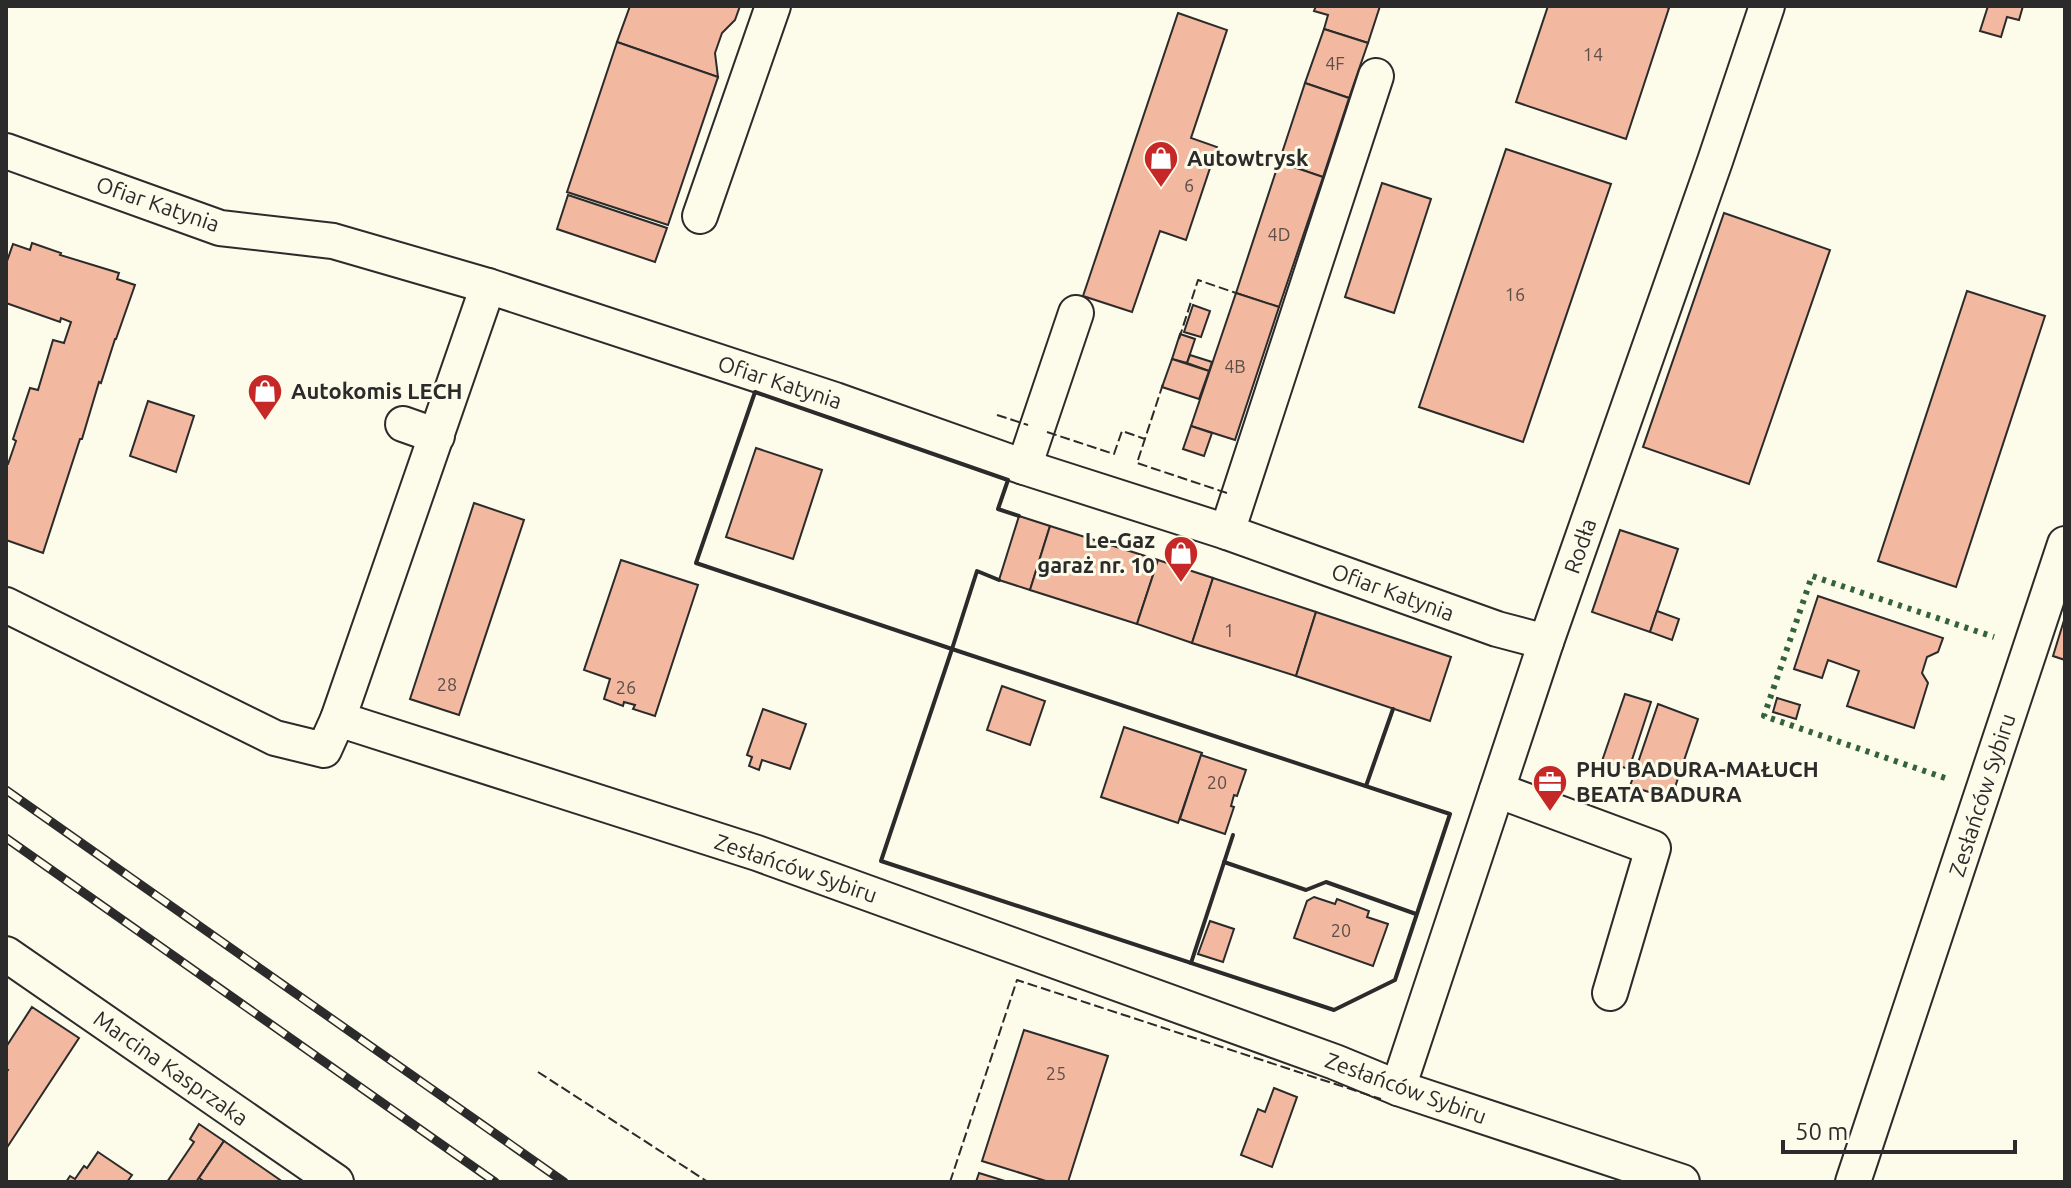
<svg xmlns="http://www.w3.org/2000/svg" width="2071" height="1188" viewBox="0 0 2071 1188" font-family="Ubuntu,sans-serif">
	<rect width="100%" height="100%" fill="#fdfbea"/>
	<g fill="#f2b8a0" stroke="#2b2b2b" stroke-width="2">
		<path d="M630,6H740L735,20L722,33L715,53L718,77L617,42Z"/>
		<path d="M1316,6H1380L1368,43L1324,29L1328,15L1314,11Z"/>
		<path d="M1548,6H1665L1669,8L1626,139L1516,102Z"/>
		<path d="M1988,6H2023L2019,20L2007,17L2001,37L1980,31Z"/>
		<path d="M1178,13L1227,30L1191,138L1217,147L1186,240L1160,231L1132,312L1083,296Z"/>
		<path d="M1324,29L1368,43L1349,98L1305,83Z"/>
		<path d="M617,42L718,77L668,225L567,192Z"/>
		<path d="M1305,83L1349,98L1323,177L1279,162Z"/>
		<path d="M1506,149L1611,184L1523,442L1419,407Z"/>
		<path d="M1279,162L1323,177L1279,307L1236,293Z"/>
		<path d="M1382,183L1431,199L1394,313L1345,297Z"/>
		<path d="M568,195L667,228L655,262L557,229Z"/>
		<path d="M1724,213L1830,250L1749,484L1643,447Z"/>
		<path d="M32,243L61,253L60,255L119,273L117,279L135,285L116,339H115L101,383L99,382L82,439H80L43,553L6,540V464H8L16,441L13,439L30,388L38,390L53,340L64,343L71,322L61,318L60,322L6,303V264L13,244L30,250Z"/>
		<path d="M1967,291L2045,316L1956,587L1878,561Z"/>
		<path d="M1236,293L1279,307L1235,440L1191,426Z"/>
		<path d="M1193,305L1210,311L1201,337L1184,332Z"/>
		<path d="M1180,334L1195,339L1187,363L1172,359Z"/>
		<path d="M1190,355L1212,362L1209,371L1187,363Z"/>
		<path d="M1172,359L1209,371L1199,399L1162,387Z"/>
		<path d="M148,401L194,416L176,472L130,456Z"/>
		<path d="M1191,426L1212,433L1204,456L1183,449Z"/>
		<path d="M756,448L822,470L793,559L726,537Z"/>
		<path d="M474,503L524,520L459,715L410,699Z"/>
		<path d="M1019,516L1050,526L1030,590L999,580Z"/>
		<path d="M1050,526L1158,560L1137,624L1030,590Z"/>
		<path d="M1620,530L1678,549L1650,632L1592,612Z"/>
		<path d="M621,560L698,585L655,716L633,709L635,705L624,702L623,706L604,699L610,679L584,670Z"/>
		<path d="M1158,560L1213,578L1192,643L1137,624Z"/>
		<path d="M1213,578L1316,612L1296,676L1192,643Z"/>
		<path d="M1818,596L1943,638L1938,652L1927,657L1922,673L1928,683L1914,728L1847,706L1859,671L1828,660L1822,678L1794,669Z"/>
		<path d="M1657,611L1679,619L1672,640L1650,632Z"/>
		<path d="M1316,612L1451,657L1430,721L1296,676Z"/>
		<path d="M2065,617V660L2053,656Z"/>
		<path d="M1002,686L1045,701L1030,745L987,730Z"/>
		<path d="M1625,694L1651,702L1629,769L1602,761Z"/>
		<path d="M1777,698L1800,705L1796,719L1773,712Z"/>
		<path d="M1658,704L1698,719L1671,799L1630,786Z"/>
		<path d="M763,709L806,724L790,769L762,760L759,770L749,766L752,757L747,755Z"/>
		<path d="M1124,727L1202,753L1178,823L1101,797Z"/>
		<path d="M1201,755L1246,770L1237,796L1234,795L1231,806L1234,807L1225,834L1180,819Z"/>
		<path d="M1314,897L1335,904L1337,899L1369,911L1367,917L1388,924L1373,966L1294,938L1307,901Z"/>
		<path d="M1210,921L1234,929L1223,962L1198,954Z"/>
		<path d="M32,1007L79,1038L6,1149V1073L8,1070L6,1069V1047Z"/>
		<path d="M1024,1030L1108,1056L1068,1182H1049L982,1161Z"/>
		<path d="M1274,1088L1297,1097L1272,1167L1241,1155L1258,1109L1265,1112Z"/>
		<path d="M199,1124L224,1141L196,1182H167L194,1142L190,1139Z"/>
		<path d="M224,1141L283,1182H205L199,1178Z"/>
		<path d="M98,1152L132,1175L127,1182H66L70,1176L75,1179L84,1166L87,1168Z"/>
		<path d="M979,1173L1008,1182H976Z"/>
	</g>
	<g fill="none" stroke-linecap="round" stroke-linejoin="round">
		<g stroke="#2b2b2b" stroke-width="38">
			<g id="minor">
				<path d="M6,151L220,228L333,241L488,286L835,400L1024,467L1227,532L1497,629L1546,642"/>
				<path d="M700,216L773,6"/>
				<path d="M488,286L338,719L757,853L1335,1062L1398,1088L1682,1182"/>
				<path d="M403,424L437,436"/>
				<path d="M1024,467L1076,313"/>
				<path d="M1227,532L1376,76"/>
				<path d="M6,605L275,738L324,750L338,719"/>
				<path d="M1497,790L1653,848L1610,993"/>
				<path d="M6,954L336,1182"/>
				<path d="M1398,1088L1546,642L1715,161L1767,6"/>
				<path d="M1853,1182L2065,544"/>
			</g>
		</g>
		<use href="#minor" stroke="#fdfbea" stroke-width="34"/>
		<g stroke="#2b2b2b" stroke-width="9">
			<g id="rail">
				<path d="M6,790L564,1182"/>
				<path d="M6,838L495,1182"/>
			</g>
		</g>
		<use href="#rail" stroke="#fdfbea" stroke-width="6" stroke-dasharray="18" stroke-linecap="butt"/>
		<path stroke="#34623c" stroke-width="6" stroke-dasharray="4 6" stroke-linecap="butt" d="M1945,778L1764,716L1812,576L1994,637"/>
		<g stroke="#2b2b2b" stroke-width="2" stroke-dasharray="10 4" stroke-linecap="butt">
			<path d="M1179,339L1198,280L1236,293"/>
			<path d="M1163,384L1137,463L1227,493V491"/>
			<path d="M997,415L1028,425"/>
			<path d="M1047,432L1114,454L1122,431L1145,439"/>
			<path d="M538,1072L708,1182"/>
			<path d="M950,1182L1017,980L1381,1099"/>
		</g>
		<g stroke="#2b2b2b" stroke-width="4">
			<path d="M999,580L977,571L952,649L696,563L755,392L1008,480L998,509L1019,516"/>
			<path d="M952,649L1450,814L1395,980L1334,1010L881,861Z"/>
			<path d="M1366,786L1393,709"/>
			<path d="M1224,862L1306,890L1326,882L1416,914"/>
			<path d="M1191,963L1233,835"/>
		</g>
	</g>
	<defs>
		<g id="shop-pin" transform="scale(1.8)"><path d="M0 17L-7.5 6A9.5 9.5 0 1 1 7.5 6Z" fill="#c62828" stroke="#fdfbea"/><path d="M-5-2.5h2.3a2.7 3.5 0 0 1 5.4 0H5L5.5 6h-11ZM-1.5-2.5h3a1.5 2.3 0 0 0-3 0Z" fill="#fff"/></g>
		<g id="office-pin" transform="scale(1.8)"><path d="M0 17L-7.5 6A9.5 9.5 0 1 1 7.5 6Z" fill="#c62828" stroke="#fdfbea"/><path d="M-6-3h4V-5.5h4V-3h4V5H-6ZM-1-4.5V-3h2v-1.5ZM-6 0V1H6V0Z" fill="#fff"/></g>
	</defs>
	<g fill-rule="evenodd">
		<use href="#shop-pin" x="1161" y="158"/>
		<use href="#shop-pin" x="265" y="391"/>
		<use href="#shop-pin" x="1181" y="553"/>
		<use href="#office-pin" x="1550" y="782"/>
	</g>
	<g text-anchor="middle" stroke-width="6" stroke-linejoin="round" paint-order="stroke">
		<g font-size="18" fill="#5d4e48">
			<text x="1593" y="61">14</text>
			<text x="1335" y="70">4F</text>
			<text x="1189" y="192">6</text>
			<text x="1279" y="241">4D</text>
			<text x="1515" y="301">16</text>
			<text x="1235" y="373">4B</text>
			<text x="1229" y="637">1</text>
			<text x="447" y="691">28</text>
			<text x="626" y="694">26</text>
			<text x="1217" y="789">20</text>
			<text x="1341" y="937">20</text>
			<text x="1056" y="1080">25</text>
		</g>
		<g font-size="22" font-weight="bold" fill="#2b2b2b" stroke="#fdfbea" text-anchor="start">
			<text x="1187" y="166">Autowtrysk</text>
			<text x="291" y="399">Autokomis LECH</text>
			<text x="1155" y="548" text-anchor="end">Le-Gaz<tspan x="1155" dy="25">garaż nr. 10</tspan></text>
			<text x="1576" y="777">PHU BADURA-MAŁUCH<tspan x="1576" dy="25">BEATA BADURA</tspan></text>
		</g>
		<g font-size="22" fill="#2b2b2b" stroke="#fdfbea">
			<text transform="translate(158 204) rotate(19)" y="8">Ofiar Katynia</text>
			<text transform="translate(780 382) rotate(18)" y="8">Ofiar Katynia</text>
			<text transform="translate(1580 546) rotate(-71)" y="8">Rodła</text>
			<text transform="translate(1393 592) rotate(20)" y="8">Ofiar Katynia</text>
			<text transform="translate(1982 795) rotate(-72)" y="8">Zesłańców Sybiru</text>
			<text transform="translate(796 868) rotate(19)" y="8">Zesłańców Sybiru</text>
			<text transform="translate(171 1068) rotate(35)" y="8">Marcina Kasprzaka</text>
			<text transform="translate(1406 1088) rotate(20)" y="8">Zesłańców Sybiru</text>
		</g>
	</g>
	<rect width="2071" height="1188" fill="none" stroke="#2b2b2b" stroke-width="16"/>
	<path d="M1783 1140v12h232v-12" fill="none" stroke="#2b2b2b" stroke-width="4"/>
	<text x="1795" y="1140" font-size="24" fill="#2b2b2b" stroke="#fdfbea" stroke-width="6" paint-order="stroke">50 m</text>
</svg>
